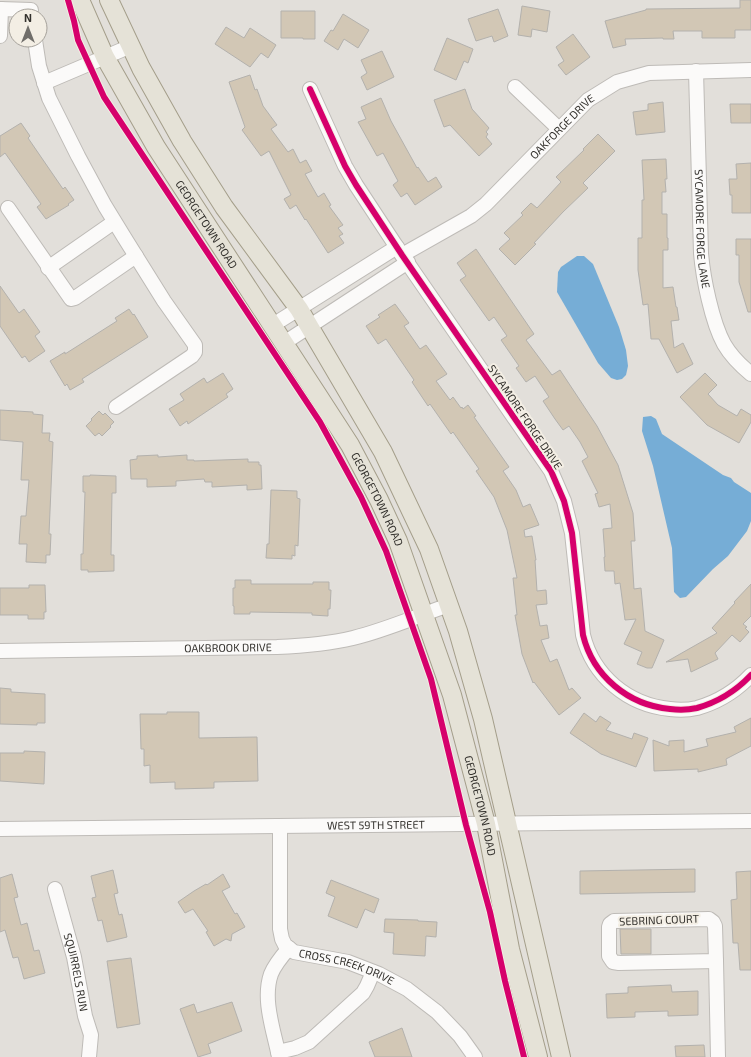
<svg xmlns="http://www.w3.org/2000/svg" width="751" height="1057" viewBox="0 0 751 1057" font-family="'Exo 2',sans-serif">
	<rect width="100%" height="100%" fill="#e2dfda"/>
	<g fill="#76add6">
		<path d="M577,256H584L593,264L619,327L626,350L628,366L626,375L622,379L617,380L611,378L598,363L557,292L558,272L561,267Z"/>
		<path d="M651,416L656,419L662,434L723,475L731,478L734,482L751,493V521L747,531L728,556L713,569L686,597L680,598L674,592L672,548L653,466L642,431L643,417Z"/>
	</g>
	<g fill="#d2c7b5" stroke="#b3b1ad">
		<path d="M740,0H751V30H735V38H702V31H673L674,39H663V38L625,39L626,45L613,48L605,21L646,10V9L740,8Z"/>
		<path d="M522,6L550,11L547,32L532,29L531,37L518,35Z"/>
		<path d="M498,9L508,36L494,42L492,36L476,41L468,19Z"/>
		<path d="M281,11H315V39H303V38H281Z"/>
		<path d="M343,14L369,30L358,48L344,39L338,50L324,41L331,30L333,31Z"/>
		<path d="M226,27L244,38L250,28L276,45L268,58L261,53L250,67L215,44Z"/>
		<path d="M573,34L590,57L566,75L558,65L564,61L556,47Z"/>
		<path d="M447,38L473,49L468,63L464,61L456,80L434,70Z"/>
		<path d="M382,51L394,77L367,90L361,77L367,73L361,60Z"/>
		<path d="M250,75L255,90L257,89L263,106L277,125L271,129L288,152L293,149L300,163L306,160L312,171L305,174L318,197L324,193L331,205L329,206L343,225L338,228L343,234L339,236L344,243L328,253L306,219L305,220L296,205L290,209L284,199L291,195L269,151L261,156L242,130L245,127L229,82Z"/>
		<path d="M465,89L472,109L489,128L486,132L488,134L486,137L492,144L479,156L450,125L444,127L434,100Z"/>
		<path d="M381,98L391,121L417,168L418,167L428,182L436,177L442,187L415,205L407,193L401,197L393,185L398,181L383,153L377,156L358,122L366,119L361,107Z"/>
		<path d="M663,102L665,132L636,135L633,112L648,110V104Z"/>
		<path d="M730,104H751V123H731Z"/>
		<path d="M21,123L30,136L28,138L63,189L65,187L74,200L68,204L69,205L46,219L37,207L41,204L5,153L0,157V136Z"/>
		<path d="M598,134L615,151L583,183L588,188L563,212L534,243L536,244L515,265L499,249L510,239L504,233L523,215L521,213L531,203L537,208L561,182L556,177L584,150L583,149Z"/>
		<path d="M666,159L667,179H665L666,192H662V214H667V238H668V250H663V288L673,287L676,307H677L679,320L671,321L674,348L683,343L693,364L677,373L659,339H651L648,304L643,305L638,270V238H642V200H644L642,160Z"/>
		<path d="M751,163V213H732V195H730L729,179H737L736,164Z"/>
		<path d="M736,239H751V312H748L739,282V255H736Z"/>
		<path d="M476,249L534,334L526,340L552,375L560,370L597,426L618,465L633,513L635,541H631L634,589L641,588L645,631L664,640L652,668H647L637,664L642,652L624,644L636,619L625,620L620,583L615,584L614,571H605L604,557H605L603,529L612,528L610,504L599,507L595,494L598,493L582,461L588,457L580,442L569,426L563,430L555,419L543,401L549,397L535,376L526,382L516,368L519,366L501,340L507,336L494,317L489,321L460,280L466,276L457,263Z"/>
		<path d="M0,286L19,313L24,309L40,332L35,336L45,351L29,362L25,356L22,358L0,326Z"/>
		<path d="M395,304L409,323L404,326L420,349L426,345L447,374L436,381L450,400L453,397L461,408L462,407L463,409L468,405L476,416L474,417L509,467L503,471L516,490L523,507L530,504L539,525L524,530L525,537L532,536L536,560H535L537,591L546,590L547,604L536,605L540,626L547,625L549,638L541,640L550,662L557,659L569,690L572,688L581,698L559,715L534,682L533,683L522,654L515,615H517L513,578H517L507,530L494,497L476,471L479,469L453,432L451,434L430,404L428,406L412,382L414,380L386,339L378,344L366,326L380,317L378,315Z"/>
		<path d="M129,309L133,315L134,314L148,337L82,379L84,382L70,390L67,384L65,386L50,361L65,352V354L117,321L115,318Z"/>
		<path d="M223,373L233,389L226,394L228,397L188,424L187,421L180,426L169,409L184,400L180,394L204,378L207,383Z"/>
		<path d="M705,373L717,385L708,394L718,405L737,416L741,409L751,415V422L739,443L707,425L680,397Z"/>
		<path d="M0,410L33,412V414L43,415L42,433H50L49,441L53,442L49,534H51L50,555H46V563L26,562L27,544H19L21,516H26L29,480H21L23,442L0,440Z"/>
		<path d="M99,411L103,415L105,413L114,422L110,426L111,427L102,436L99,433L95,436L86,426L92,420L91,419Z"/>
		<path d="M158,455V457L187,455V460H194V461L248,459V462H259V465H261L262,489L247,490V485L212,487V482H205L204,479L176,481V486L147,487V479H131L130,460L137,459V456Z"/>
		<path d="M90,475L116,476V493H112L111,555H114V571L88,572V570H81V554H83L85,492H83V476H90Z"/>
		<path d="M271,490L297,491V498L300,499L298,546L295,545V556L292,555V559L266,558L267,544H269Z"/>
		<path d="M235,580H251V584H313V582H329V590H331L330,609H328V616L312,615V613L250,612V614H234V606H233V588H235Z"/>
		<path d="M751,584V616L743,624L747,627L745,628L749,632L740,642L732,635L715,653L718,659L691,672L688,659L666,662L717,633L712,628L735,603L734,602Z"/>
		<path d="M29,585H45L46,612H44V619H28V615H0V588H29Z"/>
		<path d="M0,688L11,689V692L45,694V723H37V725L0,724Z"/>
		<path d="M167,712H199V738L257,737L258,781L214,782V788L175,789V782L150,783V765L144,766V749H141L140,714H167Z"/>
		<path d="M584,713L596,722L600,716L611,723L606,730L632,739L634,733L648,738L636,767L601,754L570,733Z"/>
		<path d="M751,718V746L726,759L727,765L698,772V769L654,771L653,740L669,746V741L684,740V752L708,746L706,739L736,732L734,727Z"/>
		<path d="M24,751L45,752L44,784L0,781V753H24Z"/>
		<path d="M695,869V892L580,894V871Z"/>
		<path d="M113,870L118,893L114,894L119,915L122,914L127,937L107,942L102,920L98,921L92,898L96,897L91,876Z"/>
		<path d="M751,871V970H740L738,943H733L731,900L737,899L736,872Z"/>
		<path d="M12,874L18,897L14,898L21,925L27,923L34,951L39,950L45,973L24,979L18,957L13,958L5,930L0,932V878Z"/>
		<path d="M223,874L230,887L222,891L235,914L237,913L245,927L232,934L231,941L226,939L214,946L206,932L208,931L193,909L185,913L178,902L194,891L206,884L207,885Z"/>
		<path d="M331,880L379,899L374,913L365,909L357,928L328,916L335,897L326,893Z"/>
		<path d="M385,919L418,920V921L437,922L436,937L426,936L425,956L393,954L394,933L384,932Z"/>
		<path d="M620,929H651V954H621Z"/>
		<path d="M131,958L140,1024L117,1028L107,961Z"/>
		<path d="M671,985L672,992L698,991V1015L668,1016V1011L635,1012V1017L607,1018L606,994L628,993V987Z"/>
		<path d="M232,1002L242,1031L208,1044L211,1053L198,1057L180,1009L194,1004L197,1013Z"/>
		<path d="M402,1028L412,1057H375L369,1042Z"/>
		<path d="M704,1045L705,1057H676L675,1046Z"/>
	</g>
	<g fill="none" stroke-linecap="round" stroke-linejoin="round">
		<g stroke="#bebbb7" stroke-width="16">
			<g id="minor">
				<path d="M0,9L31,10"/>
				<path d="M0,36L1,9"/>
				<path d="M35,40L39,66L49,98L78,156L105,206L124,237L164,301L195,345V352L192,356L116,407"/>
				<path id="s1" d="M696,71L701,253C703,278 712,322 724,344C731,356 740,365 751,374"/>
				<path d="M44,83L131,46"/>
				<path d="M515,87L559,129"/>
				<path d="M310,89L345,166L356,185L402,255L551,471L564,501L572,533L583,635C593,676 628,705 670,709C678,710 688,710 697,708C718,702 736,691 751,675"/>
				<path d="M8,208L71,299L75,298L136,256"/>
				<path id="s2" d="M402,255L471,216L486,204L588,100L617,82L649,73L751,70"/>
				<path d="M48,268L114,222"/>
				<path d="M273,325L397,247"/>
				<path d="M284,343L408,262"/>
				<path id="s3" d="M0,651L277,647C303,646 328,644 353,638C386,630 417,616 449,605"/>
				<path id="s4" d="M280,826V929L282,939L285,945L294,952L348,962L379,974L407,989L437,1012L460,1036L475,1057"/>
				<path id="s5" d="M0,829L751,821"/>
				<path id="s6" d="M55,889L74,957L85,1016L91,1035L89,1057"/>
				<path d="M709,919L713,922L715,926L716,961L619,963L613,962L609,956V927L610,924L614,921Z"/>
				<path d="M716,961L718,1057"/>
				<path d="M278,1052L295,1048L309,1042L363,993L367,986L373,972"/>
				<path d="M279,1057C274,1031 262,1000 271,974C275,964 282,956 289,948"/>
			</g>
		</g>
		<g stroke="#a49e8a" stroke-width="20">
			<g id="major">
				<path id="s7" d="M80,0L105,57L156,147L317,394L350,445L379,500L398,541L452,695L486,824L510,949L538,1057"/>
				<path d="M109,0L141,68L182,141L224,207L299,309L383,452L429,549L458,631L483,719L561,1057"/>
			</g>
		</g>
		<use href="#minor" stroke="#fbfaf9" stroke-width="14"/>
		<use href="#major" stroke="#e5e2d7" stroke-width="18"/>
		<g stroke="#f3eee4" stroke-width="8">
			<g id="cycleway">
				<path d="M68,0L74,21L78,40L104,97L320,422L361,497L386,551L431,679L466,825L490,912L505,981L524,1057"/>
				<path d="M310,89L345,166L356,185L402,255L551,471L564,501L572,533L583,635C593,676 628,705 670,709C678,710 688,710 697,708C718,702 736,691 751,675"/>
			</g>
		</g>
		<use href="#cycleway" stroke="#d6006c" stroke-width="6"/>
	</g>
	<g text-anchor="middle" stroke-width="4" stroke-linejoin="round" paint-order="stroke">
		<g font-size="11" fill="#33312d" stroke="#f3eee4">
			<text dy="4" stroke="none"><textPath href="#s2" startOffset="207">OAKFORGE DRIVE</textPath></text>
			<text dy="4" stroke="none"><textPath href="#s7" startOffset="258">GEORGETOWN ROAD</textPath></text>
			<text dy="4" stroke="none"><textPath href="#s1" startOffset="158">SYCAMORE FORGE LANE</textPath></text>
			<text transform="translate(525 417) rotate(56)" y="4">SYCAMORE FORGE DRIVE</text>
			<text dy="4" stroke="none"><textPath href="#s7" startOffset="582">GEORGETOWN ROAD</textPath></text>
			<text dy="4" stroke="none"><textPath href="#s3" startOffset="228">OAKBROOK DRIVE</textPath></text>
			<text dy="4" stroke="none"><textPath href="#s7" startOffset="906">GEORGETOWN ROAD</textPath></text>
			<text dy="4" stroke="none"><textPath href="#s5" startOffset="376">WEST 59TH STREET</textPath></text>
			<text transform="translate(659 920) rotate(-2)" y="4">SEBRING COURT</text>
			<text dy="4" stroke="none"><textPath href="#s4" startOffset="186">CROSS CREEK DRIVE</textPath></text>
			<text dy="4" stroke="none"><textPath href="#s6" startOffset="86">SQUIRRELS RUN</textPath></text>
		</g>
	</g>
	<g transform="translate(28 28)"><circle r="19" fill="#f3eee4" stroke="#a6a29b"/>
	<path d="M0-3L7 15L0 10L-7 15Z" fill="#706e6a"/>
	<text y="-6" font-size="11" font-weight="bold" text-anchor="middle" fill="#33312d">N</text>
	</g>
</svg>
